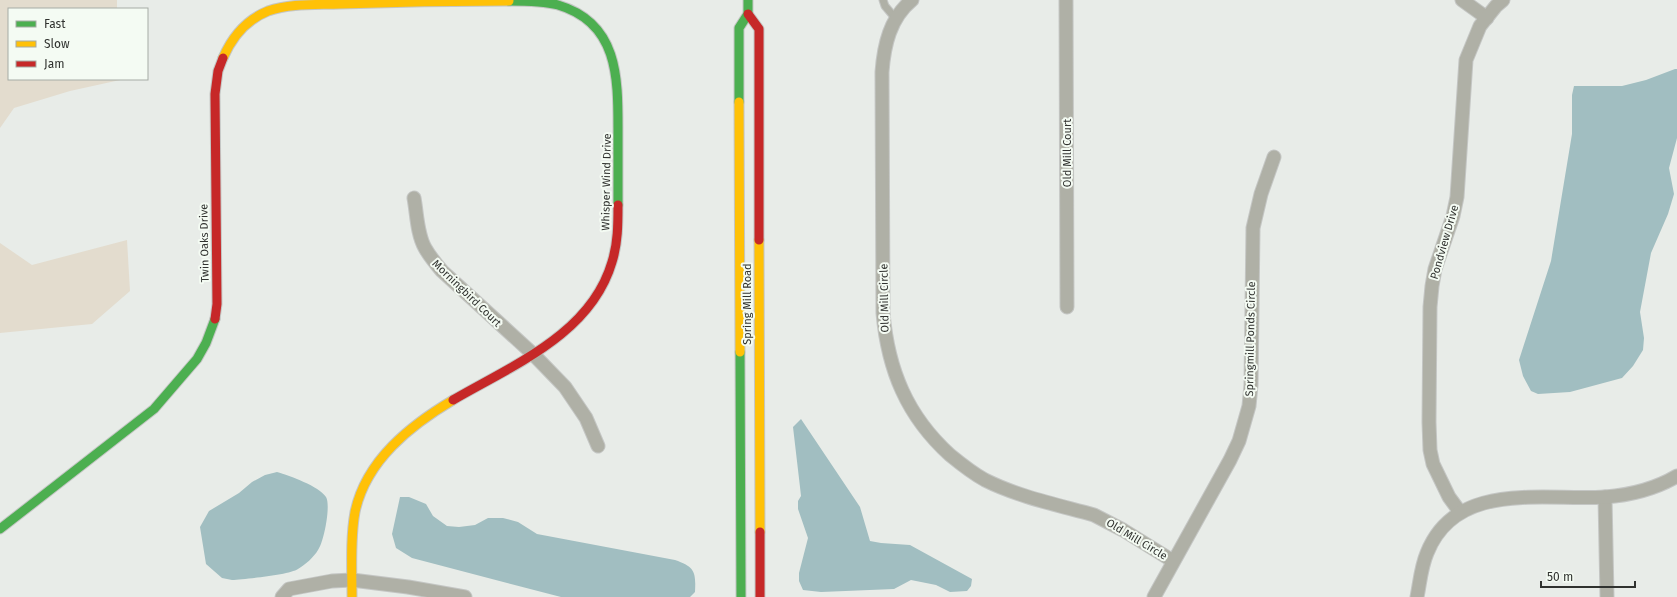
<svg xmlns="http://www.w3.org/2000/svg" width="1677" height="597" font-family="'Fira Sans',sans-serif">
  <rect width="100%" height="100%" fill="#e8ece8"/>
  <g fill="#e3dcce">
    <path d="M0,0H117V9H9V79H120V80L70,91L14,108L0,128Z"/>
    <path d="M127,240L130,291L92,324L0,333V243L32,265Z"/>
  </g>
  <g fill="#a1bec1">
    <path d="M1675,69H1677V138L1669,168L1674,194L1668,214L1651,253L1640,312L1644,338L1643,350L1633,366L1622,378L1570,392L1538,394L1531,391L1523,376L1519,360L1551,261L1572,134V95L1574,86H1622L1646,80Z"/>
    <path d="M801,419L860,507L870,541L881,543L910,545L972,579L971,586L967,591L950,592L936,585L911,580L894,589L821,592L803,590L799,581V573L808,538L798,509V501L801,496L800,487L793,427Z"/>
    <path d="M277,472C290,476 319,486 326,497C331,505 324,542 318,550C314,557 305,565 298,569C289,575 245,579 232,580L222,578L206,564L200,527L209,511L239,493L252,482L265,475Z"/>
    <path d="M400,497H409L426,504L433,516L447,526L459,527L475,525L488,518H503L518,522L537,534L675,560C695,567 696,572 695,592L690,597H561L412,558L396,548L392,534Z"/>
  </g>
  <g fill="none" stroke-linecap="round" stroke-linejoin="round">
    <g stroke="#c4c6c4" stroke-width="9">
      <path id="lane" d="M883,0L885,6L896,19"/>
    </g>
    <g stroke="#c4c6c4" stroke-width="15">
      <g id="street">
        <path d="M912,0C890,18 884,45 882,72L883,313C888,370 907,416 950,455C961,464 972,473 985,480C1019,497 1058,505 1094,515L1123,530L1173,561"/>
        <path d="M1066,0L1067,307"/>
        <path d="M1462,0L1487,18"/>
        <path d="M414,198C417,214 417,234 425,248C430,257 436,264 442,271L533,354L565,387L586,418L598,446"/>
        <path d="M1605,497L1607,597"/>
        <path d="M1460,512L1449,497L1433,464L1430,450L1429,422L1430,307L1432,286L1435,269L1453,216L1457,197L1466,60L1480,26L1496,6L1503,0"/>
        <path d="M282,597L289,589L332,581L352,580L408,587L465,597"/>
        <path d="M1154,597L1230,460L1239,441L1249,406L1251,385L1253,228L1261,194L1274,157"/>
        <path d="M1417,597C1420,582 1421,567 1427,553C1456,480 1543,501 1605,497C1631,495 1655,489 1677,476"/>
      </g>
    </g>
    <g stroke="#c4c6c4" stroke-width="11">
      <g id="fast">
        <path d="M509,1C525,1 543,1 558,5C619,23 618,79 618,131C618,156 618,180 618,205"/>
        <path d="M739,102V28L748,14V0"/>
        <path d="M740,352L741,597"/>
        <path d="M0,529L154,409L197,359L206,343L215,319"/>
      </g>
    </g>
    <g stroke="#c4c6c4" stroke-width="11">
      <g id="slow">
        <path d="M223,58C232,37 246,20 268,11C291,3 316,5 340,4C396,2 453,1 509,1"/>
        <path d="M739,102L740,352"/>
        <path d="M759,240L760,532"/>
        <path d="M352,597C352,569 350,540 355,512C366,460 411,425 453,400"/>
      </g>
    </g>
    <g stroke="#c4c6c4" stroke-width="11">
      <g id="jam">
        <path d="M748,14L759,29V240"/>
        <path d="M215,319L217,304L215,94L218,71L223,58"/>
        <path d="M453,400C513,365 591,334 612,262C618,243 618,224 618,205"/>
        <path d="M760,532V597"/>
      </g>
    </g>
    <use href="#lane" stroke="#afb0a6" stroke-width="7"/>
    <use href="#street" stroke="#afb0a6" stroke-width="13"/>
    <use href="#fast" stroke="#4caf50" stroke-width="9"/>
    <use href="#slow" stroke="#ffc107" stroke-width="9"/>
    <use href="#jam" stroke="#c62828" stroke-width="9"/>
  </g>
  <g text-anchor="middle" stroke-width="4" stroke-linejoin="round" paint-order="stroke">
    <g font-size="11" fill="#30322f" stroke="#f4fbf3">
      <text transform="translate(1067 153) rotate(-90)" y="4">Old Mill Court</text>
      <text transform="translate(606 182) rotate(-89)" y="4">Whisper Wind Drive</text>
      <text transform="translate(1444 242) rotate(-74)" y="4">Pondview Drive</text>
      <text transform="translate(204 243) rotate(-91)" y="4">Twin Oaks Drive</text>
      <text transform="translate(467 293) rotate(44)" y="4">Morningbird Court</text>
      <text transform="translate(884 298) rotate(-91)" y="4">Old Mill Circle</text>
      <text transform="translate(747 304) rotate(-90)" y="4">Spring Mill Road</text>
      <text transform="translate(1250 339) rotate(-89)" y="4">Springmill Ponds Circle</text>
      <text transform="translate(1137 539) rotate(31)" y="4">Old Mill Circle</text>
    </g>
  </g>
  <rect x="8" y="8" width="140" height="72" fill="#f4fbf3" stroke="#a6aba5"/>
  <rect x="16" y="21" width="20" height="6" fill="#4caf50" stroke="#a6aba5"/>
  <text x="44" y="28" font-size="12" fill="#30322f">Fast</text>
  <rect x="16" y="41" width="20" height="6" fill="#ffc107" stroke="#a6aba5"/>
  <text x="44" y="48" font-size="12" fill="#30322f">Slow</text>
  <rect x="16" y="61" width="20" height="6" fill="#c62828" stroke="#a6aba5"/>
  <text x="44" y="68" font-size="12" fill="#30322f">Jam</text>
  <path d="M1541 581v6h94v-6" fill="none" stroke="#30322f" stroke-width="2"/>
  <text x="1547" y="581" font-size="12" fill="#30322f" stroke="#f4fbf3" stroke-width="3" paint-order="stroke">50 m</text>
</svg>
